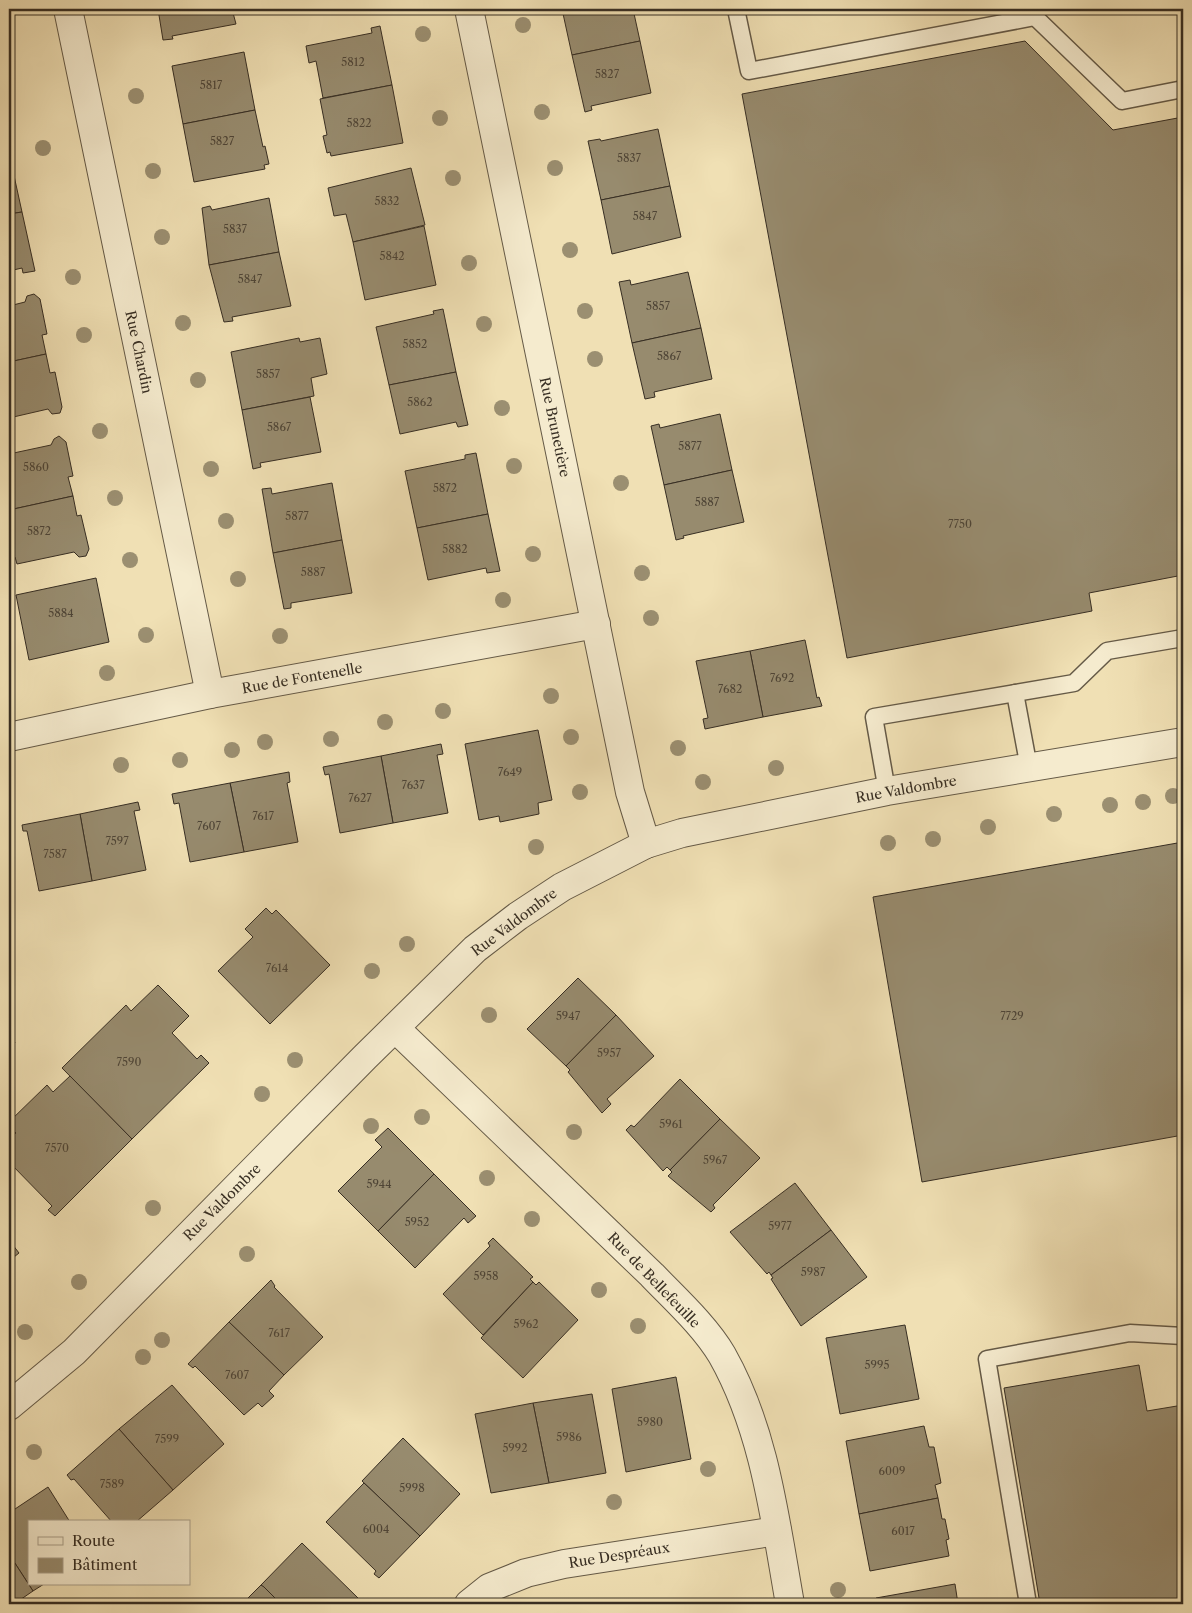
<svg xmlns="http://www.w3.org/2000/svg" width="1192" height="1613" font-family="'Libre Caslon Text',serif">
  <rect width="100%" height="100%" fill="#f0e0b4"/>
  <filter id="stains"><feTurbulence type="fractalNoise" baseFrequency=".004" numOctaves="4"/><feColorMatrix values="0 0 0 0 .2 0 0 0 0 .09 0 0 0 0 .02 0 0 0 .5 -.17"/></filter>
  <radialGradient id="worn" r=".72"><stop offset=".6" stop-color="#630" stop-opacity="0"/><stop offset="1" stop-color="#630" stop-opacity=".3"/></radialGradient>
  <g fill="#978b6e" stroke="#372e23">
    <path d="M158,9H232L236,24L172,36L173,39L163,40Z"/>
    <path d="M562,9H633L640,41L572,55Z"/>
    <path d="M380,26L392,85L323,98L316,61L309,63L306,46L372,33L371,28Z"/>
    <path d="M640,41L651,93L591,106L592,110L585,112L572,55Z"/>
    <path d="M1025,41L1113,130L1183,117V575L1089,593L1092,611L847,658L742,94Z"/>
    <path d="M244,52L255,110L183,124L172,66Z"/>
    <path d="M392,85L403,143L331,156L330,152L327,153L323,136L327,135L320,99Z"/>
    <path d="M255,110L263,147L265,146L269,164L264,165L265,169L194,182L183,124Z"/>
    <path d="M658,129L670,186L601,200L588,141L600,139L601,141Z"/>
    <path d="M9,153L22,212L9,214Z"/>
    <path d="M411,168L425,225L353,242L346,214L334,216L328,188Z"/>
    <path d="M670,186L681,237L612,254L601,200Z"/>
    <path d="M269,198L279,252L209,265L202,208L210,206L212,210Z"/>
    <path d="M22,212L35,271L23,273L22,268L9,271V214Z"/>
    <path d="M424,226L436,285L365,300L353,242Z"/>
    <path d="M279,252L291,306L232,317L233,321L224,322L209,265Z"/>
    <path d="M688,272L701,328L632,343L619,282L630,280L631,285Z"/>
    <path d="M34,294L40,299L47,334L42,335L46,354L9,362V306L25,302L27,296Z"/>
    <path d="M443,309L456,372L389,385L376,327L434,314L433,311Z"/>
    <path d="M701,328L712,379L654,392L655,397L645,399L632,343Z"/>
    <path d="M299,338L300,342L320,338L327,374L311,378L314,396L242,410L231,352Z"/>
    <path d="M46,354L50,373L55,372L62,407L60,413L52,414L48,409L9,418V362Z"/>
    <path d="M456,372L468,425L458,427L456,422L400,434L389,385Z"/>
    <path d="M310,397L321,452L260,463L261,467L253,469L242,410Z"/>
    <path d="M720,414L732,470L664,485L651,426L659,424L660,428Z"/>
    <path d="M59,436L66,442L73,476L68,477L73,496L9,510V454L51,445L54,439Z"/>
    <path d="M476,453L488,514L417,528L405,471L465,459V455Z"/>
    <path d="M732,470L744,522L683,536L684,538L676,540L664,485Z"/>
    <path d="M332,483L342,540L273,553L262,489L271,488L272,494Z"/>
    <path d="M73,496L77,516L81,515L89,549L86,556L79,557L74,552L17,564L15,557L9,558V510Z"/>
    <path d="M488,514L500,571L487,573L486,568L428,580L417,528Z"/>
    <path d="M342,540L352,593L291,603V608L284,609L273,553Z"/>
    <path d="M96,578L109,642L29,660L16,595Z"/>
    <path d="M805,640L817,698L819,697L822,706L763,717L750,651Z"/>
    <path d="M750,651L763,717L705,729L703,719L708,718L696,661Z"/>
    <path d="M538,730L552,800L538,803L539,814L500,822L499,816L479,820L465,744Z"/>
    <path d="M441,744L443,754L437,755L448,813L393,823L381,756Z"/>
    <path d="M381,756L393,823L340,833L329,774L325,775L323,767Z"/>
    <path d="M289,772L290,782L287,783L298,842L244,852L230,783Z"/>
    <path d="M230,783L244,852L190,862L179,803L174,804L172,794Z"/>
    <path d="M138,802L140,810L134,811L146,870L92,881L80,814Z"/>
    <path d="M80,814L92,881L39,891L27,831H23L22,825Z"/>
    <path d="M1183,842V1135L922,1182L873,897Z"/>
    <path d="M266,908L272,914L276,910L330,965L270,1024L218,971L253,937L245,929Z"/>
    <path d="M578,978L616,1015L566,1066L527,1029Z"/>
    <path d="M158,985L189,1016L172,1033L197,1059L201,1055L209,1063L132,1139L62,1068L126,1005L131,1011Z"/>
    <path d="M616,1015L654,1056L607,1099L611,1104L602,1113L568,1072L570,1070L566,1066Z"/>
    <path d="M9,1031L15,1043L9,1046Z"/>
    <path d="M70,1076L132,1139L55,1216L48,1210L52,1206L9,1162V1139L16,1133L9,1126V1122L47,1085L53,1092Z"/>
    <path d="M680,1079L720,1119L670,1170L667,1167L663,1171L626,1130L631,1125L634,1127Z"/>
    <path d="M720,1119L760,1158L713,1205L715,1208L711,1212L668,1176L672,1172L670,1170Z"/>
    <path d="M388,1128L434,1174L378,1231L338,1191L382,1147L375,1140Z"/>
    <path d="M434,1174L476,1216L468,1223L464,1218L415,1268L378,1231Z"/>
    <path d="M795,1183L831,1230L771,1275L769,1272L767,1274L730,1232Z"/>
    <path d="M831,1230L867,1277L801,1326L771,1279L773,1278L771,1275Z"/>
    <path d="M493,1238L533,1277L530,1279L533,1282L483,1335L443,1294L490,1246L488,1243Z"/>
    <path d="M9,1240L19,1253L9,1261Z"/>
    <path d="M271,1280L275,1286L274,1287L323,1337L284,1375L229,1322Z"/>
    <path d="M533,1282L536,1285L539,1282L578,1320L523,1378L481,1338Z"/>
    <path d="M229,1322L284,1375L269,1391L274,1396L262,1407L258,1403L244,1415L195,1366L193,1368L188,1364Z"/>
    <path d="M905,1325L919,1399L840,1414L826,1338Z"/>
    <path d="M1139,1365L1147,1411L1183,1405V1604H1040L1004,1388Z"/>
    <path d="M676,1377L691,1459L626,1472L612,1389Z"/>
    <path d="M172,1385L224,1444L173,1490L119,1429Z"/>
    <path d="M592,1394L606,1473L549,1483L533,1403Z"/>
    <path d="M533,1403L549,1483L491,1493L475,1414Z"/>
    <path d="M924,1426L929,1447H934L941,1483L935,1485L938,1498L859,1514L846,1441Z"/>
    <path d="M119,1429L173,1490L136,1522H112L74,1479L71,1480L67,1475Z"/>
    <path d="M403,1438L460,1494L420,1536L362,1481Z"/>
    <path d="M364,1483L420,1536L379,1578L374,1574L376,1571L326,1522Z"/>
    <path d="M48,1487L70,1522H29V1584H44L33,1591L9,1554V1513Z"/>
    <path d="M938,1498L942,1519H945L949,1539L946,1540L949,1556L870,1571L859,1514Z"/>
    <path d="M302,1543L359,1599L354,1604H281L261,1585Z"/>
    <path d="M9,1554L33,1591L14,1604H9Z"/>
    <path d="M955,1584L958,1604H877L876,1598Z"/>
    <path d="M261,1585L264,1587L281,1604H242Z"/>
  </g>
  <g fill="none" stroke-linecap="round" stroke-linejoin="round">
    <g stroke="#655a47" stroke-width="19">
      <g id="lane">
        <path d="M736,9L749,71L1035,17"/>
        <path d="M1033,9L1035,17L1122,101L1183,89"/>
        <path d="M1015,693L1029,768"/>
        <path d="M887,791L874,717L1074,683L1107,651L1183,638"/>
        <path d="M1028,1604L987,1359L1130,1333L1183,1336"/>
      </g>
    </g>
    <g stroke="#655a47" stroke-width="30">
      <g id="street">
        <path d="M68,9L210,694"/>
        <path d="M469,9L630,792L646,844"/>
        <path d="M9,737L210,694L596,624"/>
        <path d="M395,1028L652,1275C675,1299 705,1326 722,1355C765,1431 775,1520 790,1604"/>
        <path d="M9,1406L74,1352L365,1057L475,949L518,916L562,887L646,844L682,833L887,791L1183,742"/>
        <path d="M469,1604L489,1588L526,1573L564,1564L777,1531"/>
      </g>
    </g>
    <use href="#lane" stroke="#f5ebce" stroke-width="16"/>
    <use href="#street" stroke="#f5ebce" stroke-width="28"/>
  </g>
  <g fill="#9b8f71">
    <circle cx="523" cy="25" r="8"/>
    <circle cx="423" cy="34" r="8"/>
    <circle cx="136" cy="96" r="8"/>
    <circle cx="542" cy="112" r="8"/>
    <circle cx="440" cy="118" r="8"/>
    <circle cx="43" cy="148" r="8"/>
    <circle cx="555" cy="168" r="8"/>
    <circle cx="153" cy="171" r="8"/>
    <circle cx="453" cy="178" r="8"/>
    <circle cx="162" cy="237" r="8"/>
    <circle cx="570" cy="250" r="8"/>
    <circle cx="469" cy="263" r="8"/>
    <circle cx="73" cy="277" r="8"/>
    <circle cx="585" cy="311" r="8"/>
    <circle cx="183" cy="323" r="8"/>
    <circle cx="484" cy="324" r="8"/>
    <circle cx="84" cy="335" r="8"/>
    <circle cx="595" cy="359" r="8"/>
    <circle cx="198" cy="380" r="8"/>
    <circle cx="502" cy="408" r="8"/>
    <circle cx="100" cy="431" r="8"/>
    <circle cx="514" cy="466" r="8"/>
    <circle cx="211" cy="469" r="8"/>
    <circle cx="621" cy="483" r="8"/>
    <circle cx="115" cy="498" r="8"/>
    <circle cx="226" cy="521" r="8"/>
    <circle cx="533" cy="554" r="8"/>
    <circle cx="130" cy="560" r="8"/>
    <circle cx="642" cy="573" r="8"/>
    <circle cx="238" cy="579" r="8"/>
    <circle cx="503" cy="600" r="8"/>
    <circle cx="651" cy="618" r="8"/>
    <circle cx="146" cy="635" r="8"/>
    <circle cx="280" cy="636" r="8"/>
    <circle cx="107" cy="673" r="8"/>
    <circle cx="551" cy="696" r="8"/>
    <circle cx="443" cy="711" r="8"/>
    <circle cx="385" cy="722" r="8"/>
    <circle cx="571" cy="737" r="8"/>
    <circle cx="331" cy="739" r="8"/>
    <circle cx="265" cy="742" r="8"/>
    <circle cx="678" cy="748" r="8"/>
    <circle cx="232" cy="750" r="8"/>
    <circle cx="180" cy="760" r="8"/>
    <circle cx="121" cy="765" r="8"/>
    <circle cx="776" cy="768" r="8"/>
    <circle cx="703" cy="782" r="8"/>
    <circle cx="580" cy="792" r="8"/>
    <circle cx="1173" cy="796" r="8"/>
    <circle cx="1143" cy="802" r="8"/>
    <circle cx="1110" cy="805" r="8"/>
    <circle cx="1054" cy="814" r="8"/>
    <circle cx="988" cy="827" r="8"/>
    <circle cx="933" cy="839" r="8"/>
    <circle cx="888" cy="843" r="8"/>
    <circle cx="536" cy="847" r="8"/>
    <circle cx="407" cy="944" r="8"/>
    <circle cx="372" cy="971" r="8"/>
    <circle cx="489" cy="1015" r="8"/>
    <circle cx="295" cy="1060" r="8"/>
    <circle cx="262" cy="1094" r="8"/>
    <circle cx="422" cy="1117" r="8"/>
    <circle cx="371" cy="1126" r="8"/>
    <circle cx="574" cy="1132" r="8"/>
    <circle cx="487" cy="1178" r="8"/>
    <circle cx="153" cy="1208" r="8"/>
    <circle cx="532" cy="1219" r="8"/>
    <circle cx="247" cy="1254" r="8"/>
    <circle cx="79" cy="1282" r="8"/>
    <circle cx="599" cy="1290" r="8"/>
    <circle cx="638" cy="1326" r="8"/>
    <circle cx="25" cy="1332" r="8"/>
    <circle cx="162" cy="1340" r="8"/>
    <circle cx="143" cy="1357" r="8"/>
    <circle cx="34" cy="1452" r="8"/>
    <circle cx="708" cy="1469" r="8"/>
    <circle cx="614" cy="1502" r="8"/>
    <circle cx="838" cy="1590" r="8"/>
  </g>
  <g text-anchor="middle" stroke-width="4.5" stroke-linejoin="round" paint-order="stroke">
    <g font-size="11" fill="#4f4536">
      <text x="353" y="66">5812</text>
      <text x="607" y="78">5827</text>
      <text x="211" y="89">5817</text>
      <text x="359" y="127">5822</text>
      <text x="222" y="145">5827</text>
      <text x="629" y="162">5837</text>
      <text x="387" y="205">5832</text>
      <text x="645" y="220">5847</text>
      <text x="235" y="233">5837</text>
      <text x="392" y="260">5842</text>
      <text x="250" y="283">5847</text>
      <text x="658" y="310">5857</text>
      <text x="415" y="348">5852</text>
      <text x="669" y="360">5867</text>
      <text x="268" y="378">5857</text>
      <text x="420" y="406">5862</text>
      <text x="279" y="431">5867</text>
      <text x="690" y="450">5877</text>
      <text x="36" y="471">5860</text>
      <text x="445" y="492">5872</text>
      <text x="707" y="506">5887</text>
      <text x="297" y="520">5877</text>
      <text x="960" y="528">7750</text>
      <text x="39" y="535">5872</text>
      <text x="455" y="553">5882</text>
      <text x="313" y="576">5887</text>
      <text x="61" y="617">5884</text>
      <text x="782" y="682">7692</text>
      <text x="730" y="693">7682</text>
      <text x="510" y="776">7649</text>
      <text x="413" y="789">7637</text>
      <text x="360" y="802">7627</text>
      <text x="263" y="820">7617</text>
      <text x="209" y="830">7607</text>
      <text x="117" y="845">7597</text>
      <text x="55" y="858">7587</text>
      <text x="277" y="972">7614</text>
      <text x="568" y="1020">5947</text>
      <text x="1012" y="1020">7729</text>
      <text x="609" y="1057">5957</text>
      <text x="129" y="1066">7590</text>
      <text x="671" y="1128">5961</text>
      <text x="57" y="1152">7570</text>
      <text x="715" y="1164">5967</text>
      <text x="379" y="1188">5944</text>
      <text x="417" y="1226">5952</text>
      <text x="780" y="1230">5977</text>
      <text x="813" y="1276">5987</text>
      <text x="486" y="1280">5958</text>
      <text x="526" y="1328">5962</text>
      <text x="279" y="1337">7617</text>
      <text x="877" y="1369">5995</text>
      <text x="237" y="1379">7607</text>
      <text x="650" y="1426">5980</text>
      <text x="569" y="1441">5986</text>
      <text x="167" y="1443">7599</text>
      <text x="515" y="1452">5992</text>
      <text x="892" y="1475">6009</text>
      <text x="112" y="1488">7589</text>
      <text x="412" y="1492">5998</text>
      <text x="376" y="1533">6004</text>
      <text x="903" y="1535">6017</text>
    </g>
    <g font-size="14" fill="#372e23" stroke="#f5ebce">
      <text transform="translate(139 352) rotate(78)" y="5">Rue Chardin</text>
      <text transform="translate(555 427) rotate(78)" y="5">Rue Brunetière</text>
      <text transform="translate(302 678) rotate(-10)" y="5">Rue de Fontenelle</text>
      <text transform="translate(906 789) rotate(-10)" y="5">Rue Valdombre</text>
      <text transform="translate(514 922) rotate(-37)" y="5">Rue Valdombre</text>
      <text transform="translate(222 1202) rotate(-45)" y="5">Rue Valdombre</text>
      <text transform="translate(654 1280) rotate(46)" y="5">Rue de Bellefeuille</text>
      <text transform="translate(619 1555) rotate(-9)" y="5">Rue Despréaux</text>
    </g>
  </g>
  <rect width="1192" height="1613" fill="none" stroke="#f0e0b4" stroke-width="30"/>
  <rect x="10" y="10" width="1172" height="1593" fill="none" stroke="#372e23" stroke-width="2.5"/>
  <rect x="15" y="15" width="1162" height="1583" fill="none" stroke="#372e23"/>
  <rect x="28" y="1520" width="162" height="65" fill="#f5ebce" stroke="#a99f8a"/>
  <rect x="38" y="1537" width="25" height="8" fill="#f5ebce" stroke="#a99f8a"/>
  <text x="72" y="1546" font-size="15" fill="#372e23">Route</text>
  <rect x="38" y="1558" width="25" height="15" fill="#978b6e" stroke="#a99f8a"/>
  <text x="72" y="1570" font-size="15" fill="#372e23">Bâtiment</text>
  <rect width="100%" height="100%" filter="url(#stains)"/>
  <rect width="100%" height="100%" fill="url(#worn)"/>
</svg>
